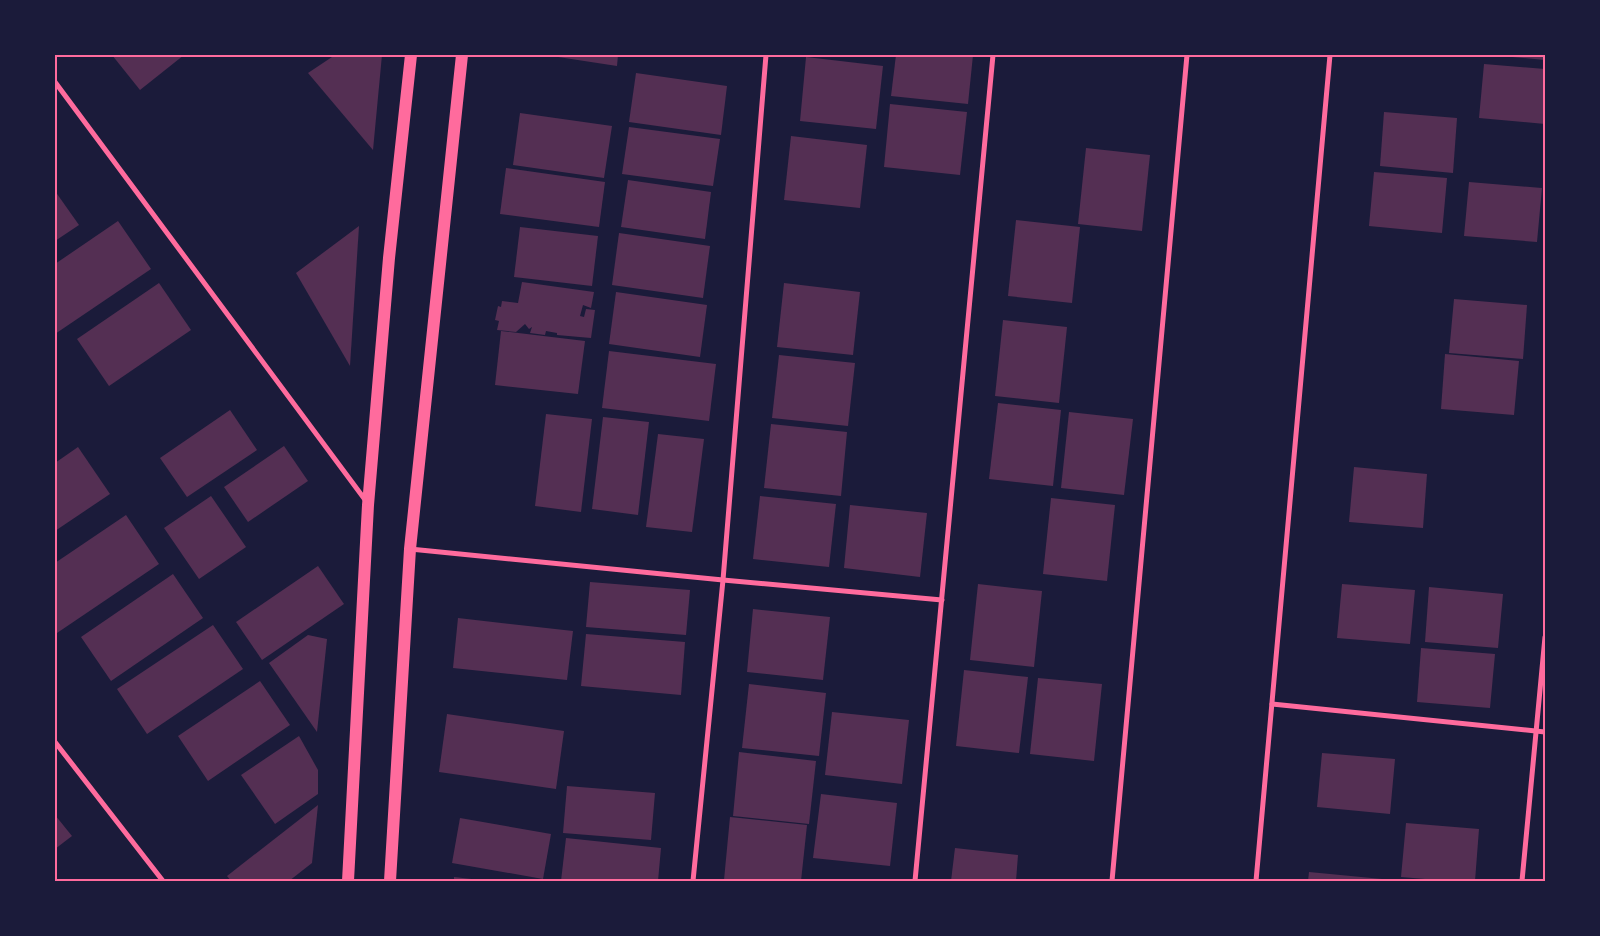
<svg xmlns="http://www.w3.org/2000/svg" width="1600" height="936" font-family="'Asap Condensed',sans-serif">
  <rect width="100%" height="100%" fill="#1b1b3a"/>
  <g fill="#542f53">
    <path d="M112,55H184L140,90Z"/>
    <path d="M335,55H382L373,150L308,73Z"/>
    <path d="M545,55H618L617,66Z"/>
    <path d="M896,55H973L968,104L891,96Z"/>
    <path d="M1501,55H1545V60L1501,56Z"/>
    <path d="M806,57L883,66L876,129L800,121Z"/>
    <path d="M1484,64L1545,69V124L1479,118Z"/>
    <path d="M636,73L727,86L721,135L629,122Z"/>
    <path d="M890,104L967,112L960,175L884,167Z"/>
    <path d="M1384,112L1457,118L1453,173L1380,166Z"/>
    <path d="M520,113L612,126L604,178L513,165Z"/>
    <path d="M629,127L720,139L713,186L622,174Z"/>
    <path d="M791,136L867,145L860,208L784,200Z"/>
    <path d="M1086,148L1150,155L1142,231L1078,224Z"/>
    <path d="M506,168L605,182L599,227L500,214Z"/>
    <path d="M1374,172L1447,178L1442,233L1369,226Z"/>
    <path d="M628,180L711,192L705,239L621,227Z"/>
    <path d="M1469,182L1542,188L1537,242L1464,236Z"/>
    <path d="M55,191L79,225L55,241Z"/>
    <path d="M1016,220L1080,227L1072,303L1008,296Z"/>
    <path d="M118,221L151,269L55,334V264Z"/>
    <path d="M359,226L350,366L296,273Z"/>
    <path d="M520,227L598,236L592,286L514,277Z"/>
    <path d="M619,233L710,246L703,298L612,285Z"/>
    <path d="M522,282L594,292L591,308L583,305L580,316L584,317L586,309L595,310L591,338L557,335V333L546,331L545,335L530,333L532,327L529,329L525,324L516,332L497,330L499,321L495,320L498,306L501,307L502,301L518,303Z"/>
    <path d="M159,283L191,330L109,386L77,339Z"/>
    <path d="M784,283L860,292L853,355L777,347Z"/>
    <path d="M616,292L707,305L700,357L609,344Z"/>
    <path d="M1454,299L1527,305L1523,359L1449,353Z"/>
    <path d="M1003,320L1067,327L1059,403L995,396Z"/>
    <path d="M501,331L585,341L578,394L495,385Z"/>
    <path d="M609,351L716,364L709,421L602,408Z"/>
    <path d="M1445,354L1519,361L1514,415L1441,409Z"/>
    <path d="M779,355L855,363L848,426L772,418Z"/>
    <path d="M998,403L1061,410L1053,486L989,479Z"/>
    <path d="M230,410L257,450L187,497L160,458Z"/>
    <path d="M1069,412L1133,419L1124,495L1061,488Z"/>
    <path d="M546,414L592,419L581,512L535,506Z"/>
    <path d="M603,417L649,422L638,515L592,509Z"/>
    <path d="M771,424L847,432L841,496L764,488Z"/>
    <path d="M658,434L704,439L692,532L646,527Z"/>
    <path d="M284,446L308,481L248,522L224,487Z"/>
    <path d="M78,447L110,494L55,531V463Z"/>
    <path d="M1354,467L1427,474L1423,528L1349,522Z"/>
    <path d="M211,496L246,547L199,579L164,528Z"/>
    <path d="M760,496L836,504L829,567L753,559Z"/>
    <path d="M1051,498L1115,505L1107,581L1043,574Z"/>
    <path d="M850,505L927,513L920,577L844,568Z"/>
    <path d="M126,515L159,564L57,633L55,631V563Z"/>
    <path d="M318,566L344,604L262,660L236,622Z"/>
    <path d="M173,574L203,618L111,681L81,637Z"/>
    <path d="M590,582L690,590L686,635L586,627Z"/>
    <path d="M978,584L1042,591L1034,667L970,660Z"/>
    <path d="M1342,584L1415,590L1410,644L1337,638Z"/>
    <path d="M1429,587L1503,594L1498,648L1425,642Z"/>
    <path d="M753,609L830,617L823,680L747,672Z"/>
    <path d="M458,618L573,631L567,680L453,668Z"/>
    <path d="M213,625L243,669L147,734L117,689Z"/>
    <path d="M586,634L685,642L681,695L581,686Z"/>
    <path d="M308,635L327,639L317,732L269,663Z"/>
    <path d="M1421,648L1495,654L1490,708L1417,702Z"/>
    <path d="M964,670L1028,677L1019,753L956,746Z"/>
    <path d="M1038,678L1102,684L1094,761L1030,754Z"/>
    <path d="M260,681L290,725L208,781L178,736Z"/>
    <path d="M749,684L826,693L819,756L742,748Z"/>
    <path d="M832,712L909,720L902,784L825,775Z"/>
    <path d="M447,714L564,731L556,789L439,772Z"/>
    <path d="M299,736L318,770V794L275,824L241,775Z"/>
    <path d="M739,752L816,761L809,824L733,816Z"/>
    <path d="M1322,753L1395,759L1390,814L1317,807Z"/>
    <path d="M567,786L655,793L651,840L563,833Z"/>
    <path d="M821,794L897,803L890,866L813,858Z"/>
    <path d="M318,805L312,863L289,881H231L227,876Z"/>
    <path d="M55,815L72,836L55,849Z"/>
    <path d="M730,817L807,825L801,881L724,880Z"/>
    <path d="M460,818L551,834L543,879L452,863Z"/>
    <path d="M1406,823L1479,829L1475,881H1449L1401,877Z"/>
    <path d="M566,838L661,848L658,881H561Z"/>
    <path d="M955,848L1018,855L1016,881H951Z"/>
    <path d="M1309,872L1382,879V881H1308Z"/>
    <path d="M454,877L480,880V881H454Z"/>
  </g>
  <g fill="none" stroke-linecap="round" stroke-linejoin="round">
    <g stroke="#ff6b9d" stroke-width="5">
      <path d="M55,82L366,501"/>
      <path d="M410,549L723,580L942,600"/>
      <path d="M1272,704L1545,732"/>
      <path d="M55,742L163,881"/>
      <path d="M693,881L723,580L766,55"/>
      <path d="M915,881L993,55"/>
      <path d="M1112,881L1187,55"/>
      <path d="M1256,881L1330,55"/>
      <path d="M1522,881L1545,637"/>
    </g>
    <g stroke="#ff6b9d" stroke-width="12">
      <path d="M348,881L368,505L389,258L411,55"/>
      <path d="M390,881L410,549L462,55"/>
    </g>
  </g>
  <rect width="1600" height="936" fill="none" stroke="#1b1b3a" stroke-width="112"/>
  <rect x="56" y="56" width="1488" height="824" fill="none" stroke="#ff6b9d" stroke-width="2"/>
</svg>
